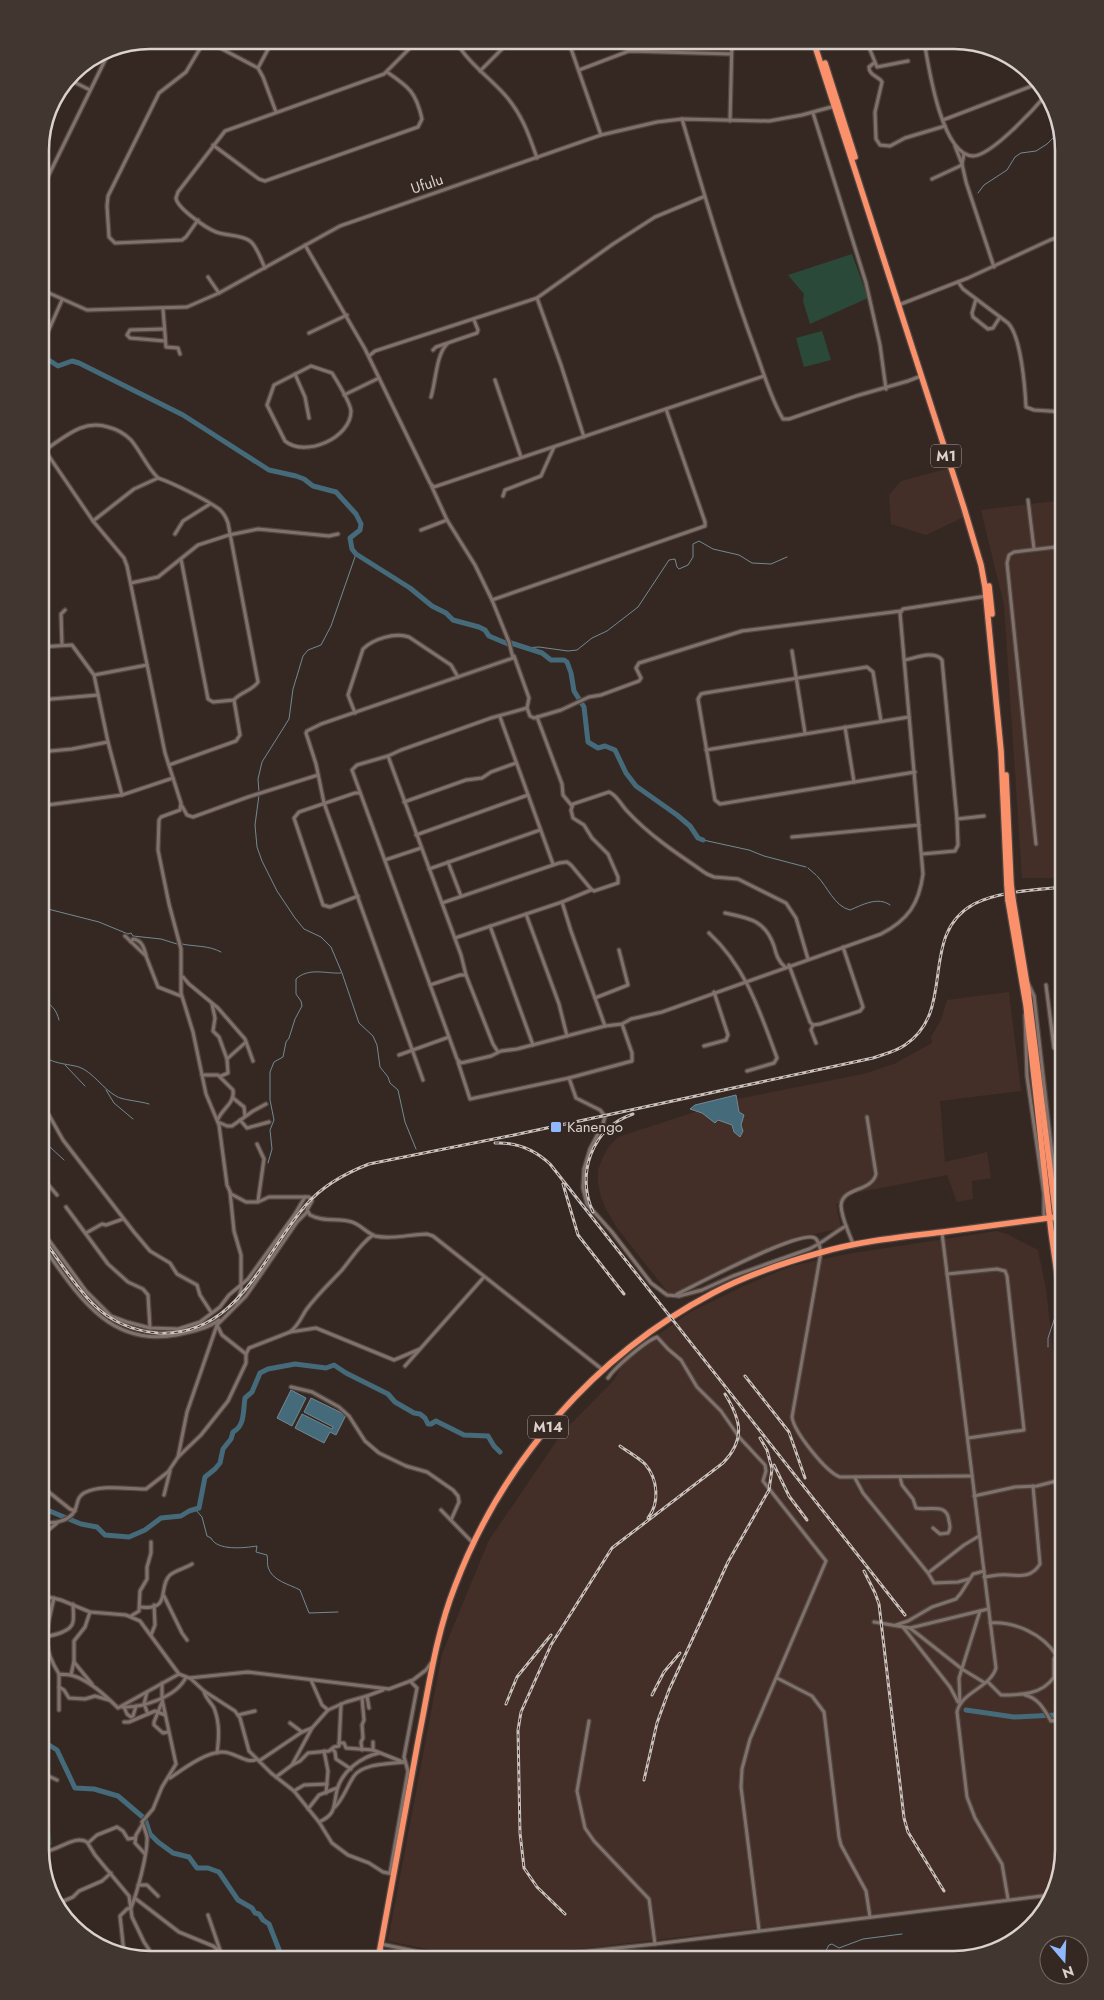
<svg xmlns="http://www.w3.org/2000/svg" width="1104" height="2000" font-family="Jost,sans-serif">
  <rect width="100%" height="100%" fill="#352822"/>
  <g fill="#432f27">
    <path d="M950,468L966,516L926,535L891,524L889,495L901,481Z"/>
    <path d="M1064,500V878H1022L1004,605L981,510Z"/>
    <path d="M1009,992L1021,1091L940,1101L945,1162L987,1152L991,1178L972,1181L973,1199L957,1202L947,1175L850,1194L845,1202L836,1204L841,1228L801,1237L737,1261L670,1295L617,1228L606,1209L601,1197L598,1183V1170L603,1157L609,1146L618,1137L732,1100L863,1074L894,1064L932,1043L931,1037L941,1020L947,1000Z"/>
    <path d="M997,1231L1007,1234L1038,1250L1046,1289L1064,1449V1851L1051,1894L525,1955L486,1956L443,1952L388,1941L442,1654L489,1540L562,1433L614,1380L626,1358L690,1312L746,1285L792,1266L847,1254Z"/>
  </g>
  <g fill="#2a4938">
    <path d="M852,254L868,298L810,324L803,301L804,294L788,275Z"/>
    <path d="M822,331L831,360L804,367L796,338Z"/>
    <path d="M40,1801L48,1811L52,1845L40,1844Z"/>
  </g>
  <g fill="#456a7a" stroke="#728993">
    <path d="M736,1095L739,1112L744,1115L741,1125L743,1131L740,1137L734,1132L732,1125L718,1120L715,1123L702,1113L690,1109L695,1105Z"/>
    <path d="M291,1390L306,1398L292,1426L277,1418Z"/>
    <path d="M311,1398L346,1415L336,1435L330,1432L324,1443L295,1428L302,1414L332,1429L333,1427L304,1412Z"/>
  </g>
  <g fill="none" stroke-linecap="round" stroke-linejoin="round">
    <g stroke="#728993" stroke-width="1">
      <path d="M978,193L984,185L1007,170L1015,157L1021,153L1036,151L1047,144L1060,131"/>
      <path d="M40,556L41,561"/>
      <path d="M40,572L42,569L40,561"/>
      <path d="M524,648L539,647L568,651L577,650L592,638L607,631L638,607L669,560L675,559L677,567L679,569L688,565L693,557V544L699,541L713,549L739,555L752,563L771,564L787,557"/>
      <path d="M259,792L258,779L262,762L289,719L293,689L303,656L308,650L321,645L331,626L356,554"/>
      <path d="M259,795L255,825L257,847L262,861L277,891L295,918L304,929L321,937L331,947L342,973L359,1023L373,1036L377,1045L380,1067L388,1077L390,1083L398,1090L405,1122L416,1149"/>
      <path d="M703,840L749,850L764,856L806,867"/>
      <path d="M808,868L816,875"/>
      <path d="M817,876C828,887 834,906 850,910C862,905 878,896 890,905"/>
      <path d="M40,907L99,922L128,934L131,933L133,936L161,939L177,944"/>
      <path d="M182,944C196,947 208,945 221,952"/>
      <path d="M40,1000C52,1004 56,1009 59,1020"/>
      <path d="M40,1046L43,1020L40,1010"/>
      <path d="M40,1048C43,1064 65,1063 79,1067C93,1072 103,1089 116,1096C121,1100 140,1101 149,1104"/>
      <path d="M65,1065L85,1086"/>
      <path d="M106,1090L114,1103L133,1119"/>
      <path d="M40,1140L45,1147H50L64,1160"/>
      <path d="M268,1163L272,1149L270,1130L274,1120L270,1100V1072L274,1062L283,1057L286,1042L289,1038L295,1019L302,1006L301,1001L296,994V979C309,967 326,974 341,973"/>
      <path d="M1048,1347V1338L1059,1305"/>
      <path d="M195,1509L202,1517L207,1536L211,1538C217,1551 244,1548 257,1546L256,1552L267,1555C268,1559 267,1564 268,1567C272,1581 289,1584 300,1590L309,1613L338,1612"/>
      <path d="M821,1960L829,1945L832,1944L839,1948L863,1939L902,1934"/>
    </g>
    <g stroke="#456a7a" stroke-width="5">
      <path d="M41,355L58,366L72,361L79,363L183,415L269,470L296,476L304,479L313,486L336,492L356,514L361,524L360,530L350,538L352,549L356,554L410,588L432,606L446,613L453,620L479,627L485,630L489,636L508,644"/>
      <path d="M511,643L542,653L551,660H564L567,662L571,673L574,691L584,707L588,742L598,748L605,746L615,750L626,773L636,786L677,815L690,826L698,838L703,840"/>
      <path d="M40,1507L81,1524L97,1527L105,1535L129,1537L145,1530L161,1518L181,1516L189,1511L199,1508L205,1477L215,1469L220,1463L223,1449L231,1439L233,1432C245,1426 243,1411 245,1398L252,1392L260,1373L268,1369L295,1364L326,1368L334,1365L346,1373L388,1394L395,1402L414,1413L420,1414L425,1418L428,1424H431L436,1421L464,1435L488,1436L494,1446L500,1452"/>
      <path d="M966,1710L1014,1717L1056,1715L1059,1714L1057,1691"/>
      <path d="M40,1747L49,1745L57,1750L75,1788L94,1789L118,1796L145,1819L150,1834L158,1842L173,1853L189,1857L197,1868H208L219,1872L238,1900L252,1908L255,1913L259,1914L263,1920L269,1924L283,1960"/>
    </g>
    <g stroke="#524642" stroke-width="5.5">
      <g id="minor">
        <path d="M205,40L258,68L263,77L276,112"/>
        <path d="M455,40C467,62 489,77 505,95C522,114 529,135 537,158"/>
        <path d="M568,40L601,135"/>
        <path d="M866,40L877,67L908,61"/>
        <path d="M924,40C928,64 941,155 973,156C991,156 1034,109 1046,95"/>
        <path d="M147,41L162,40"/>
        <path d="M874,63L869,67C869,76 879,76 882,82L875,112L876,139L880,145L890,146L905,138L945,126"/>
        <path d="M258,68L273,40"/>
        <path d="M579,70L629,51L731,54"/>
        <path d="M480,71L511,40"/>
        <path d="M68,79L90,90"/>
        <path d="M1041,88L1044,96"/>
        <path d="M813,113L866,283L880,345L886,389"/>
        <path d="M682,119C705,197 728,276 756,352C764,374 771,399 783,419H789L856,396L908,381L921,376"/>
        <path d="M943,120L1037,84"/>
        <path d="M730,121L732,40"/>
        <path d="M213,145L259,179L265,181L418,127L422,119C416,92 409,87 387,72"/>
        <path d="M955,146L962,164L966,182L994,267"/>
        <path d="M932,179L960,166L962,164L964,154"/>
        <path d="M40,193L111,48"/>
        <path d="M198,220L186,237L182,240L115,243L109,237L107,206L108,196L159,93L186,72L205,40"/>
        <path d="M305,245L365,349L430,483L434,487L764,376"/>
        <path d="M265,268C261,260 257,246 250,241C241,234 226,236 216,232C206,228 177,208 176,198L178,192L225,131L384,74L410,48L421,40"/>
        <path d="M208,277L219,293"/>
        <path d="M958,282L963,289L1008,323C1021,336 1025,387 1026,407L1034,410L1064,412"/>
        <path d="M40,289L87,310L187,307L219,293L340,226L601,135L657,122L682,119L769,121L802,115L835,106"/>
        <path d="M537,298L561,365L584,437"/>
        <path d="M976,299L972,313L973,317L988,329L993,328L1000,317"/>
        <path d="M901,304L968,278L1050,240L1064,235"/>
        <path d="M163,309L166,347L178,348L180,354"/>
        <path d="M164,329L130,330L127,335L130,338L165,341"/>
        <path d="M309,333L347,315"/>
        <path d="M40,350L62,300"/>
        <path d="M433,350L436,347L477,333L478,330L474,320"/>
        <path d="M369,356L375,351L537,298L613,244L655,217L703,197"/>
        <path d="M311,366L332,373C337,381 350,402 351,411C351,438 305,458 285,441L267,405L274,385Z"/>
        <path d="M295,374L305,397L309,418"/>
        <path d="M495,380L521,457"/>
        <path d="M344,395L379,378"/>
        <path d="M431,397C436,381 436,355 447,344"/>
        <path d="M40,443L93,521L124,558L127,566L165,753L181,803L180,810L161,817L159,820L158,850L169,904L181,949V993L193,1032L206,1094L219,1125L227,1185L231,1194L246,1202H258L269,1197H309L312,1201L307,1210L310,1215C325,1223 339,1217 352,1222C361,1225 367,1233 375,1236C391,1240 411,1234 427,1234L433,1236L603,1370"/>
        <path d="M45,450C65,437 83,419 108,427C116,429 124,433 131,440C141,452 147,467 158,478"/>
        <path d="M503,496L505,490L541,476L554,447"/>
        <path d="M1028,500L1034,549"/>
        <path d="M93,521L134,489L158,478C173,483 207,500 219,509C224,513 226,517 228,523L258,682C252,691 240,692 234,700L240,735L236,741L169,765"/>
        <path d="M421,530L447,520"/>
        <path d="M175,534L183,521L210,504"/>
        <path d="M181,559L208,699L213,702L234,700"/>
        <path d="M131,583L158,577L198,545L229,535L258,529L329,536L338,534"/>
        <path d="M492,600L705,526V522L666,409"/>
        <path d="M62,645L61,614L65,610"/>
        <path d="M40,647L72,645L94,675L108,742L122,795"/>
        <path d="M792,651L805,733"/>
        <path d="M514,656L529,698L527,708L530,716L534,718L561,710L589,697L601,695L639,681L641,678L636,668L639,663L742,631L901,611"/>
        <path d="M905,660C915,658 934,650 942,660L957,819L958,845L955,851L922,854"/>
        <path d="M94,675L147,665"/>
        <path d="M40,700L98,695"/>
        <path d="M527,708L491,718L401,750L388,756L357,765L352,770L457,1059L461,1063L491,1056L501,1051L517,1049L605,1026L622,1024L631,1019L662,1012L881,934C908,920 919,904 923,874L900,613L903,609L987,596"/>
        <path d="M355,713L348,695L363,649C373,639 395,632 409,637L451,665L458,677"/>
        <path d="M500,717L553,864"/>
        <path d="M537,717L562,784L563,795L572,806"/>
        <path d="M881,721L873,672L867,667L705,693L701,694L698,699L715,800L720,804L915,772"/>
        <path d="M845,727L854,782"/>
        <path d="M706,750L909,717"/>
        <path d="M40,752L72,749L108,742"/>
        <path d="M388,756L461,955L466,975"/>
        <path d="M404,802L466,780L482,778L491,772L516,763"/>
        <path d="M40,806L122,795L173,778"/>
        <path d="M182,806L187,815L193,817L248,797L318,775"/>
        <path d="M957,819L984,816"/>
        <path d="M416,835L528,795"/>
        <path d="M792,837L919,825"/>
        <path d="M1036,844L1007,563L1009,555L1014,552L1064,546"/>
        <path d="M385,860L421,848"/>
        <path d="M448,862L461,896"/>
        <path d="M429,869L540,830"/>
        <path d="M358,896L330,907L323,905L294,818L299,812L355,793H360"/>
        <path d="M562,902L571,931L605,1026"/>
        <path d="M442,903L559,863L567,862L571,865L591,889L594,891L618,883V877L608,854L592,838L584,825L573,818L571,810L573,804L609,792C617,795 621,805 627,811C650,836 679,855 707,874L714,877L738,879L786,903L796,918L808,959"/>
        <path d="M725,913C749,918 765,920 774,946C776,954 778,961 785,967"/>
        <path d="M526,914L559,1004L567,1036"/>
        <path d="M490,926L533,1045"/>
        <path d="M709,933C746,967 760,1012 777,1058L774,1063L747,1071"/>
        <path d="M125,936L146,956L158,987L181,996"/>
        <path d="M455,938L562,902L591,890"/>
        <path d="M131,942L133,939C142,940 144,948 146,955"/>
        <path d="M789,965L810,1022L813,1025L820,1024L860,1011L863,1007L843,947"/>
        <path d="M183,977L189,984L218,1008L245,1039L253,1061"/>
        <path d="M1028,983L1034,996L1059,1216"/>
        <path d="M430,985L460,975H466L493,1044L498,1052"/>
        <path d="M1046,985L1054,1048"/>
        <path d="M595,998L628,985L619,950"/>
        <path d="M212,1004L215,1018L213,1031L219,1037L227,1059"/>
        <path d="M1025,1015L1027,1076L1044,1194V1218"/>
        <path d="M622,1024L632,1053V1061L569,1078L576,1098L600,1110L605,1116L603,1124L590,1149L584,1169L583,1188L587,1204L612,1232L651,1283L667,1295L679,1296"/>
        <path d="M813,1025L811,1030L816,1043"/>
        <path d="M704,1046L726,1040L728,1035L714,992"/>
        <path d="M399,1055L449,1037"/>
        <path d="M458,1062L470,1099L569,1078"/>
        <path d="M202,1075H218L233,1090C235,1103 223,1108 218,1119"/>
        <path d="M221,1076L228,1073L227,1059L246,1042"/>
        <path d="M423,1080L324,803L316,764L306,733L307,731L321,724L513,658L509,642L492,600L475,565L447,520L431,485"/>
        <path d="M233,1098L244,1107L245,1116"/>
        <path d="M40,1120L49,1115L63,1140L134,1232L150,1251L170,1263L177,1274L197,1285L200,1295L211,1312"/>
        <path d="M240,1120L247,1128L269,1122"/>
        <path d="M218,1122L227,1126H232L253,1111L266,1104"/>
        <path d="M257,1144L264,1159L258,1201"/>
        <path d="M40,1175L57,1195"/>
        <path d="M230,1192L234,1231L241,1255V1290L237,1304"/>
        <path d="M66,1207L108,1264L128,1282L143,1289L148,1295L150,1328"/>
        <path d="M40,1228L86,1291L111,1316L127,1322L150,1328L178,1329L200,1322L220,1307L229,1295L248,1279L295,1214L305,1197"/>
        <path d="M86,1233L102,1224L106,1225L123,1219"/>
        <path d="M942,1233L996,1668C990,1688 961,1692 957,1712L967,1797L975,1818L1002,1864L1008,1899"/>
        <path d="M40,1242C74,1289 106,1348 176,1335C190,1332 207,1329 219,1320"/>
        <path d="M853,1244C849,1232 842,1220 841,1206C841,1187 872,1192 876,1174L867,1117"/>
        <path d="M947,1274L997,1269L1005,1271L1007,1276L1024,1430L968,1438"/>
        <path d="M677,1294C696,1285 800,1229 815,1238C819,1241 820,1248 821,1252L792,1417C794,1432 826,1472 840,1477L972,1476"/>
        <path d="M679,1296L702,1290L733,1276L809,1249C823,1243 833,1233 846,1226"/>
        <path d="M290,1332C298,1326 301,1318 306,1310C317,1295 330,1283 342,1270C352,1258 360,1244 373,1235"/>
        <path d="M246,1354L249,1348L290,1332L316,1328L394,1360L420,1349"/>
        <path d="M405,1366L484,1277"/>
        <path d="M608,1378C615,1367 646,1341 657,1337L668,1349L681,1360L697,1387L721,1411L739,1437L765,1465L766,1471L763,1481L826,1561L750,1739L742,1769L741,1787L759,1930"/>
        <path d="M291,1387L312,1392L339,1407L349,1416L365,1441L379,1453L406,1466L427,1472L453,1490L458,1496L459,1502L451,1520"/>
        <path d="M178,1457L201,1435L228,1401L246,1363V1354L222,1335L217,1325"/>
        <path d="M900,1477L902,1485L913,1499L916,1508C930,1511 947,1502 949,1521C950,1526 951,1528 948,1533L940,1534L933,1528"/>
        <path d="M855,1478L863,1493L928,1573L934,1583L958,1582L969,1579"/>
        <path d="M40,1485L70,1509L75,1511"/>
        <path d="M164,1495L170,1471"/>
        <path d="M974,1496L1015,1487L1037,1486L1064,1479"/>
        <path d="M441,1510L473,1543"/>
        <path d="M40,1523C52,1523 69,1523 75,1510C78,1503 77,1497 84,1493C101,1484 129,1489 146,1489L168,1472L178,1457L187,1412L217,1325L246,1296L297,1222L307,1212"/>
        <path d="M40,1537L57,1523"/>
        <path d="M928,1573L964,1545L979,1536"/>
        <path d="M984,1577C992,1576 1001,1574 1009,1575C1022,1576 1032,1577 1040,1564L1033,1486"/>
        <path d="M40,1595L61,1600L90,1612L126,1615L140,1621L179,1674L189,1678L248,1672L389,1689L413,1680L426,1670L431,1663"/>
        <path d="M164,1596L182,1633L187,1640"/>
        <path d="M54,1598C47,1629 40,1644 59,1674C63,1675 67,1674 71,1675C89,1680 105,1695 118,1708L179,1674"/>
        <path d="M140,1607C173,1611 157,1587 170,1575C176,1570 186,1568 192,1564"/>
        <path d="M131,1616L139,1611L140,1591L147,1579V1567L151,1553V1542"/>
        <path d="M874,1622L910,1628L988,1609"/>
        <path d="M896,1625L908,1621L932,1607L956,1599L961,1593L973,1574L984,1571"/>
        <path d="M903,1627L950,1687L958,1702"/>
        <path d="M910,1628L962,1669L985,1683"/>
        <path d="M151,1635L155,1625L154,1605"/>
        <path d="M40,1638C49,1636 71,1633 73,1622C74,1616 73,1610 73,1604"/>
        <path d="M40,1655L48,1648"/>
        <path d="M74,1662L92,1684"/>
        <path d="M59,1674V1710"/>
        <path d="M71,1675L74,1661V1641L85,1627L90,1612"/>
        <path d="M190,1678L204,1691L235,1711L240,1718L249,1751L271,1773L294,1791L319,1822L332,1843L348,1855L369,1863L383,1872L393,1874"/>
        <path d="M777,1678L812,1696L824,1712L839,1837L841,1845L866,1891L870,1917"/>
        <path d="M311,1680L322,1705L328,1710"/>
        <path d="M988,1682L1001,1695C1020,1695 1042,1695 1054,1677V1659L1056,1655C1043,1634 1014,1621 990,1623"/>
        <path d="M59,1687L64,1690L69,1698L85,1699L95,1696L109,1700"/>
        <path d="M204,1691C205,1698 211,1702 214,1708C220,1723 219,1738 217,1753"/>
        <path d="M147,1692L144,1704L148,1714"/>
        <path d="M1025,1695C1039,1698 1045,1711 1051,1721L1064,1719"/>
        <path d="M367,1696L369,1708"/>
        <path d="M362,1698L364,1720L362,1725L363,1738L361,1742L362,1750"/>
        <path d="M162,1702L154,1722V1725L163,1733L168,1732"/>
        <path d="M960,1704L959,1678L980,1611"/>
        <path d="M122,1707C142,1708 177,1697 186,1677"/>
        <path d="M124,1707L127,1714L131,1717L133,1716L136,1706"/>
        <path d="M238,1715L255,1711"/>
        <path d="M589,1721L577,1791L585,1828L594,1841L649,1899L655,1944"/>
        <path d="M124,1722H129L155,1711L165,1715"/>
        <path d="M290,1723L302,1732"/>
        <path d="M339,1743H344L346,1748L373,1750L403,1762"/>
        <path d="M332,1749L335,1752L336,1759L351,1769"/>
        <path d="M373,1750V1742"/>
        <path d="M324,1751L328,1771L326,1793"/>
        <path d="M259,1761L302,1732L312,1728L328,1710L346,1702L367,1696L383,1690"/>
        <path d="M292,1765L300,1761L308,1753L329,1751L334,1747L339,1746L341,1704"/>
        <path d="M40,1772L57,1780"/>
        <path d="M276,1777L292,1765L312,1728"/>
        <path d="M170,1778C183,1769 207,1751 223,1752C235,1752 247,1765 257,1759"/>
        <path d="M294,1791L304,1785L327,1784"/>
        <path d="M335,1807C344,1798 347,1786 354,1776C363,1763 390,1764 404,1762"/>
        <path d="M308,1809L319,1795L337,1788"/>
        <path d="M319,1822C337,1814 333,1806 337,1790C342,1771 361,1757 379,1753"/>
        <path d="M142,1825L136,1835L135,1843L145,1854"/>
        <path d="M88,1843L97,1835L117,1827L123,1831L128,1839L135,1838"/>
        <path d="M40,1852C57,1853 73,1834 87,1842L95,1855L129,1896L132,1917L144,1942L156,1960"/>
        <path d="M390,1873L408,1771L404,1757L417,1688L410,1681"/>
        <path d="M138,1885H147L158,1896"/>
        <path d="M136,1899L179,1932L213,1946L231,1960"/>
        <path d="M59,1903L73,1897L79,1891L102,1881L111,1873"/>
        <path d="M208,1915L220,1950"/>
        <path d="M381,1944L429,1954L466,1958H524L655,1944L1050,1895"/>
        <path d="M124,1953L120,1916L127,1909L131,1908C137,1893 148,1853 147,1837C146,1832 144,1827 142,1822L153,1809L162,1787L176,1764L162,1699V1683"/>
      </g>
    </g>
    <g stroke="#524642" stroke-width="8">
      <g id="highway">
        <path d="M813,40L964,508L981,565L985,587L1001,751L1007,885"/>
        <path d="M825,63L855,157"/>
        <path d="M989,586L992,614"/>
        <path d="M1006,775L1011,884"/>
        <path d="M1008,900L1026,1005L1051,1231L1064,1322"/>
        <path d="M1013,900L1028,991L1064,1282"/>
        <path d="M378,1960C392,1885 405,1810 419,1736C429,1686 436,1634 455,1586C502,1462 595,1355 713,1293C747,1275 783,1263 819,1253C860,1241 901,1237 943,1232C980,1227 1018,1222 1056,1217"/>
      </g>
    </g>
    <use href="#minor" stroke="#81716b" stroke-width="3"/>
    <use href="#highway" stroke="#fb916b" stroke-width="5.5"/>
    <g stroke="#cac1bd" stroke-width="3">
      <g id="rail">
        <path d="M495,1143C516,1142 535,1150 550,1164L905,1615"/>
        <path d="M563,1184L578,1235L624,1294"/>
        <path d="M593,1212C576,1175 591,1128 633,1114"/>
        <path d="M40,1235C58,1258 73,1284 93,1304C111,1322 134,1331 158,1333C238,1337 263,1254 306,1205C323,1185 346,1173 369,1164L514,1135L873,1058C884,1054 895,1052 905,1045C958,1010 917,935 974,904C998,891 1037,890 1064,887"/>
        <path d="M745,1376L789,1432L805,1478"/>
        <path d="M620,1446C628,1452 638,1457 645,1464C658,1479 660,1503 648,1518"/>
        <path d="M774,1465L789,1496L807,1520"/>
        <path d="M864,1571L875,1593L879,1604L904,1818L908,1832L944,1891"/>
        <path d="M652,1695L664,1672L680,1653"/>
        <path d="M506,1704L517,1677L551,1635"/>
        <path d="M644,1780L657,1723L669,1690L728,1562L769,1490L772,1469L767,1450L760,1438"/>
        <path d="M565,1914L537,1887L524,1868L520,1833L518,1730L521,1712L551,1645L612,1548L723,1463C746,1439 741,1420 725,1394"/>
      </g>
    </g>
    <use href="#rail" stroke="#352822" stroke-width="1" stroke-dasharray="4" stroke-linecap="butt"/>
    <g stroke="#524642" stroke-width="8" stroke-linecap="butt">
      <g id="highway-bridge">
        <path d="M1011,884L1013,900"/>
        <path d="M1007,885L1008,900"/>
      </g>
    </g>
    <use href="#highway-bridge" stroke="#fb916b" stroke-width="5.5"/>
  </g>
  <rect fill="#90b8fd" stroke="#352822" stroke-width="2" x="550" y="1121" width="12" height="12" rx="2.5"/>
  <g text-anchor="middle" stroke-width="4" stroke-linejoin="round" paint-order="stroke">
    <g fill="#352822" stroke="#a99f9a" stroke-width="1">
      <rect x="931" y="444.5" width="30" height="23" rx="4"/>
      <rect x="528" y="1415.5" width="40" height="23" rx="4"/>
    </g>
    <g font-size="14" font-weight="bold" fill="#dbd2ce">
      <text x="946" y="461">M1</text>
      <text x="548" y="1432">M14</text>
    </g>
    <g font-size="15" fill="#dbd2ce" stroke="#352822">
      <text transform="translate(427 184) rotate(-19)" y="5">Ufulu</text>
    </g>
    <g font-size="15" fill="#dbd2ce" stroke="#352822" text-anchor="start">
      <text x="567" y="1132">Kanengo</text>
    </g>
  </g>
  <path d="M0 0H1104V2000H0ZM150 49H954A101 101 0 0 1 1055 150V1850A101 101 0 0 1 954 1951H150A101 101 0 0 1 49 1850V150A101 101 0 0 1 150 49Z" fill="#423630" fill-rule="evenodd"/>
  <path fill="none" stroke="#dbd2ce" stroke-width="2.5" d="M150 49H954A101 101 0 0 1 1055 150V1850A101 101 0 0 1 954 1951H150A101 101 0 0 1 49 1850V150A101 101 0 0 1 150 49Z"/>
  <g transform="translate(1064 1960) rotate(161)"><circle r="24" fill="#352822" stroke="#776c67"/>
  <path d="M0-4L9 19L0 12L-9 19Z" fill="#90b8fd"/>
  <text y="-8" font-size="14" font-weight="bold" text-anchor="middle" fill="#dbd2ce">N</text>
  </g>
</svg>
